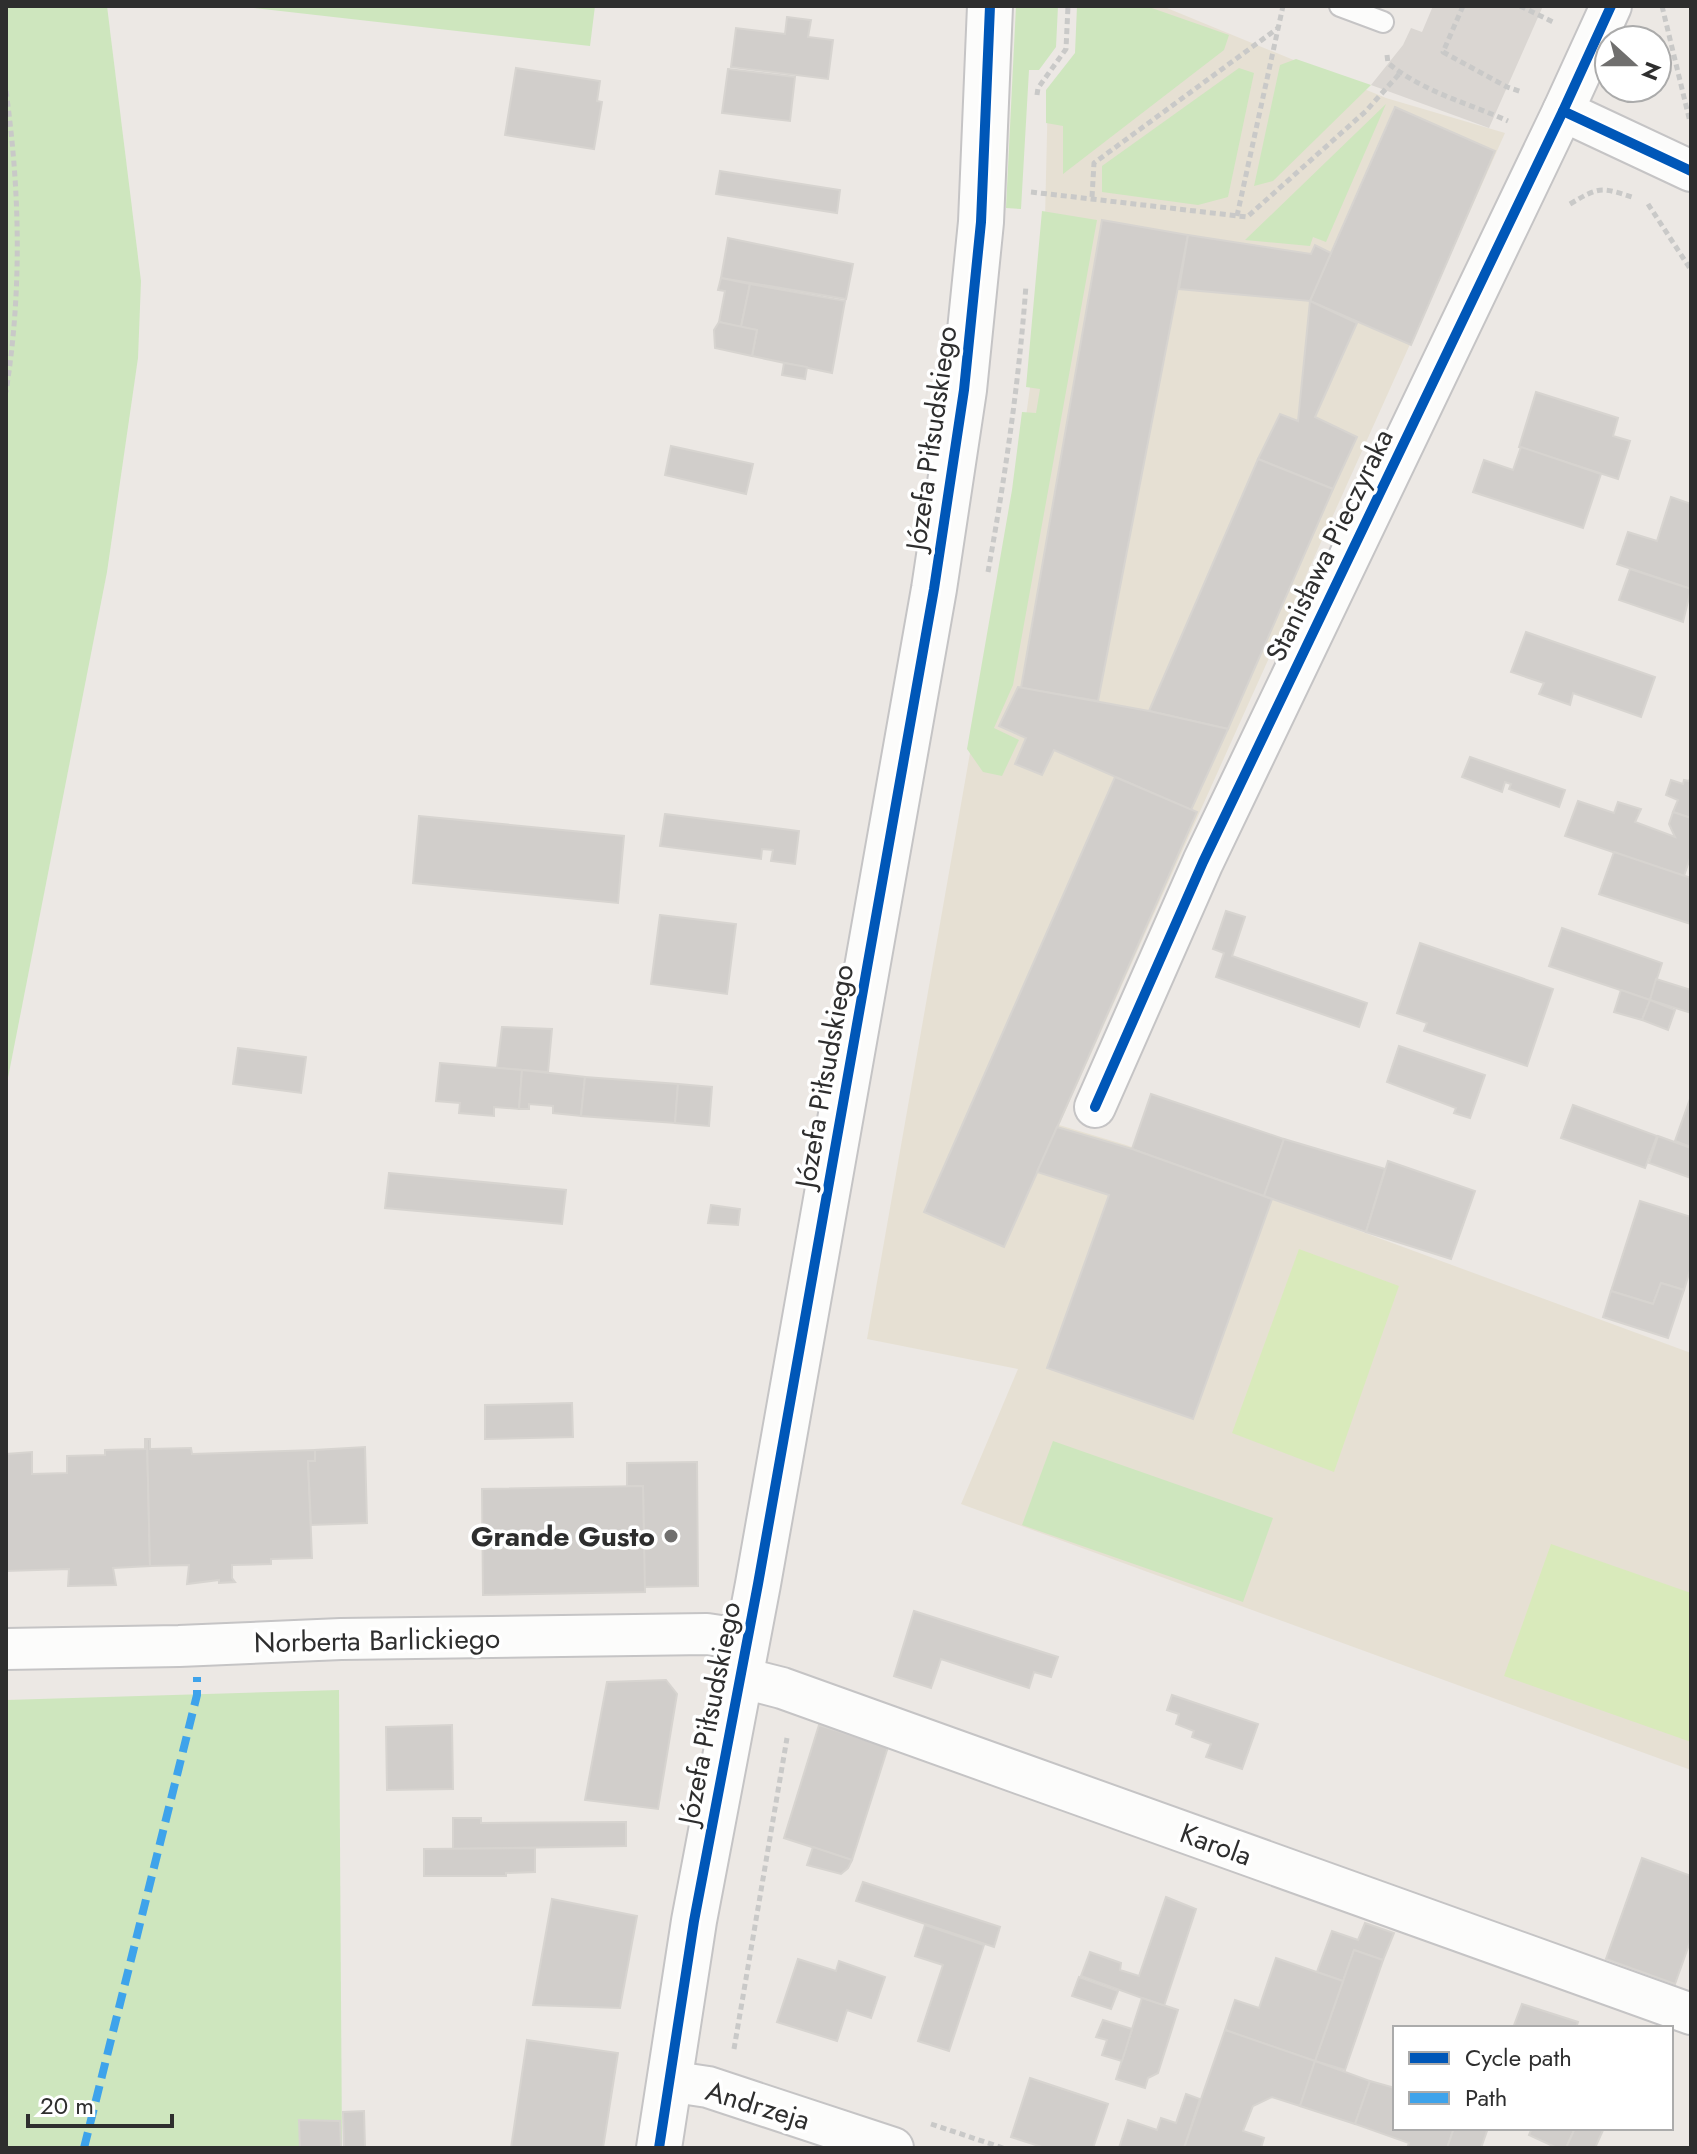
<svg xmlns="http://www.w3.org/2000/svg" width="1697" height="2154" font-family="Jost,sans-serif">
  <rect width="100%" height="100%" fill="#ece8e4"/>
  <path fill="#e6e0d3" d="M1080,6H1162L1386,98L1505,133L1059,1125L1126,1145L1691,1353V1770L961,1504L1018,1369L867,1339L1015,497L1031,380L1045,219L1048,91L1078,53Z"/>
  <g fill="#cee6be">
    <path d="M6,6H107L141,281L138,358L107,572L6,1088Z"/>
    <path d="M237,6H595L590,46Z"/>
    <path d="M1016,6H1058L1056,47L1039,70H1029L1021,209L1006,208Z"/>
    <path d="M1077,6H1146L1229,35L1224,50L1063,174V126L1046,123V90L1075,53Z"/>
    <path d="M1296,59L1371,85L1273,181L1254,186L1280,65Z"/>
    <path d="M1239,68L1254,73L1228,197L1198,205L1102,192V166Z"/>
    <path d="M1386,104L1326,242L1313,237L1310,246L1245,240Z"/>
    <path d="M1042,211L1097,220L1013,685L994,728L1019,740L1002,776L983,772L967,749L1012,490L1022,412L1036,413L1040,389L1026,387Z"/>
    <path d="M1053,1441L1273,1518L1243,1602L1022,1525Z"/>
    <path d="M339,1690L342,2148H6V1700Z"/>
  </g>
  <g fill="#d9eabb">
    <path d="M1299,1249L1399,1286L1334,1472L1232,1433Z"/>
    <path d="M1551,1544L1691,1593V1742L1504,1676Z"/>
  </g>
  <path fill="#dad6d2" d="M1433,6H1543L1489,128L1371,85L1403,45L1411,28L1422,32Z"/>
  <g fill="#d1cecb" stroke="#d7d4d0" stroke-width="2">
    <path d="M787,17L811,20L808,37L833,40L828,79L731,67L736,28L785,34Z"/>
    <path d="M516,68L600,81L597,101L602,102L594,149L505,135Z"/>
    <path d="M728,69L795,77L790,121L722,113Z"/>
    <path d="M1395,107L1495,151L1411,345L1310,301Z"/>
    <path d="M720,171L840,190L837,213L716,194Z"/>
    <path d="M1102,220L1188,235L1098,701L1021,688Z"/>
    <path d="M1188,235L1311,254L1315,245L1331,253L1310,301L1179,289Z"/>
    <path d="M728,238L853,264L846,299L721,278Z"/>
    <path d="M721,278L750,284L741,327L719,322L725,291L718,290Z"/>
    <path d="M750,284L845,301L832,373L752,356L757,330L741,327Z"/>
    <path d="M1310,301L1357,323L1315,417L1357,437L1333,489L1258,459L1280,414L1298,421Z"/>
    <path d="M719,322L757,330L752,356L715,348L714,330Z"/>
    <path d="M784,363L807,367L805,379L782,375Z"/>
    <path d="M1536,392L1618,418L1613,436L1630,441L1618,479L1519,447Z"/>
    <path d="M671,446L753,464L746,494L665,475Z"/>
    <path d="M1521,447L1601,474L1583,528L1473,492L1484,460L1513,470Z"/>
    <path d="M1258,459L1333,489L1228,729L1149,711Z"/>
    <path d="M1671,497L1691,504V589L1617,564L1628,532L1657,541Z"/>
    <path d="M1630,569L1691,589L1683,622L1619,600Z"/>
    <path d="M1526,632L1655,677L1641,717L1573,693L1570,705L1539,694L1544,683L1511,672Z"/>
    <path d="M1018,687L1149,711L1228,729L1191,810L1054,750L1042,775L1015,764L1026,738L999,726Z"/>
    <path d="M1470,757L1565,790L1559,807L1509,789L1511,784L1505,782L1502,792L1462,777Z"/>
    <path d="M1691,776V818L1673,812L1678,800L1666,795L1671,780L1683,784L1684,780L1689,781Z"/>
    <path d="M1115,777L1197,812L1004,1247L924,1212Z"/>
    <path d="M1578,801L1614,813L1618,802L1641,809L1635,822L1675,837L1669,824L1673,812L1691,818V855L1684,876L1565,836Z"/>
    <path d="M665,814L799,831L795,864L771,861L773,850L762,849L761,859L660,846Z"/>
    <path d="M419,816L624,836L618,903L413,883Z"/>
    <path d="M1614,852L1691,878V924L1599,894Z"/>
    <path d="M1226,911L1245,917L1232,956L1367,1003L1359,1027L1216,977L1224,953L1213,949Z"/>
    <path d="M660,915L736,924L727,994L651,984Z"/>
    <path d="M1562,928L1662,963L1650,1000L1549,966Z"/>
    <path d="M1420,943L1553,989L1527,1066L1424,1031L1427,1023L1397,1013Z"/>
    <path d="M1656,979L1691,990V1013L1650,1000Z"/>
    <path d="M1621,990L1650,1000L1642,1020L1614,1012Z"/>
    <path d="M1650,1000L1675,1010L1668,1030L1642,1020Z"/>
    <path d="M502,1027L552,1029L548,1072L497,1068Z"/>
    <path d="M1399,1046L1485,1075L1470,1118L1454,1113L1456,1108L1387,1082Z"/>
    <path d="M238,1048L306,1057L301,1093L233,1084Z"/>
    <path d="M440,1063L522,1070L519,1109L494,1107V1116L459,1113L460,1103L436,1101Z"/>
    <path d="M522,1070L585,1077L581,1116L553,1113V1106L529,1104V1109H519Z"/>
    <path d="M585,1077L678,1084L675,1123L581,1116Z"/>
    <path d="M678,1084L712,1087L709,1126L675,1123Z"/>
    <path d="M1151,1094L1284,1139L1264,1196L1132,1149Z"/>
    <path d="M1691,1096V1147L1675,1141Z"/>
    <path d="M1573,1105L1657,1136L1645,1168L1561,1138Z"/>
    <path d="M1057,1127L1132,1149L1272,1199L1193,1419L1047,1368L1109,1195L1037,1172Z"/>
    <path d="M1658,1136L1691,1148V1178L1649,1163Z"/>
    <path d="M1284,1139L1385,1169L1366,1232L1264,1196Z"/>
    <path d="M1388,1161L1475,1191L1451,1259L1366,1232Z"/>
    <path d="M389,1173L566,1190L562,1224L385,1208Z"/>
    <path d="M1640,1201L1691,1217V1267L1684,1290L1661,1283L1653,1304L1611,1291Z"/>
    <path d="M711,1205L740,1209L738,1225L708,1223Z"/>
    <path d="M1661,1283L1684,1290L1668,1338L1603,1317L1611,1291L1653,1304Z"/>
    <path d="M572,1403L573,1437L485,1439V1405Z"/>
    <path d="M145,1439H147L150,1566L113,1568L116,1585L68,1586L69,1569L6,1571V1454L32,1452V1474L67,1473V1456L105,1455V1450L145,1449Z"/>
    <path d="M147,1439H150V1449L191,1448L192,1454L315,1450V1461H308L312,1558L271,1559V1564L232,1565V1578L235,1582L219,1583V1580L187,1584L189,1565L150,1566Z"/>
    <path d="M365,1447L367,1523L311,1525L308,1461H315V1450Z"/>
    <path d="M697,1462L698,1586L644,1587L643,1486H627V1463Z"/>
    <path d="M643,1486L645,1592L483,1595L482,1489Z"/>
    <path d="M914,1611L1058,1657L1051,1677L1034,1672L1029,1688L941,1659L931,1688L894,1676Z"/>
    <path d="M666,1680L677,1694L658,1809L585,1800L607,1682Z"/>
    <path d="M1172,1695L1258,1724L1242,1769L1206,1757L1211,1744L1192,1737L1194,1731L1176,1724L1179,1714L1167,1710Z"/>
    <path d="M452,1725L453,1789L387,1790L386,1727Z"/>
    <path d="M819,1725L888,1747L852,1860L784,1838Z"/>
    <path d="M453,1818H481V1823L626,1822V1846L453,1849Z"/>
    <path d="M813,1847L852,1860L848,1868L841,1874L807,1865Z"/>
    <path d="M535,1848V1872L506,1873V1876H424V1849Z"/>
    <path d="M1642,1858L1691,1876V1939L1675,1984L1606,1959Z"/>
    <path d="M863,1882L1000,1927L994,1947L856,1901Z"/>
    <path d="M1166,1897L1196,1909L1164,2006L1081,1976L1090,1952L1121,1963L1120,1970L1139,1976Z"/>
    <path d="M552,1899L637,1916L620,2008L533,2005Z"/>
    <path d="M1365,1923L1394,1933L1383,1960L1354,1950L1343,1981L1317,1972L1332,1931L1358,1940Z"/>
    <path d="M925,1925L984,1945L949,2051L918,2041L943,1965L915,1956Z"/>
    <path d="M1354,1950L1383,1960L1345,2070L1315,2061Z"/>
    <path d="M1276,1958L1343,1981L1315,2061L1225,2030L1235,2000L1259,2008Z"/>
    <path d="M798,1959L836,1971L839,1961L885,1977L871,2018L847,2010L837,2041L777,2022Z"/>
    <path d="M1079,1977L1118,1991L1111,2009L1072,1996Z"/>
    <path d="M1142,1998L1178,2010L1158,2073L1148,2078L1145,2088L1116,2079Z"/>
    <path d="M1522,2004L1578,2022L1576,2028H1513Z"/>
    <path d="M1103,2020L1132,2029L1122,2061L1102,2055L1107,2040L1096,2037Z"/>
    <path d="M1225,2030L1315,2061L1300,2106L1272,2097L1253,2106L1243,2131L1264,2138L1261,2148H1184Z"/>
    <path d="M527,2040L618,2053L603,2148H511Z"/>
    <path d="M1315,2061L1370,2081L1355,2124L1300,2106Z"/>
    <path d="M1030,2078L1108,2104L1093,2148H1045L1011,2137Z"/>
    <path d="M1370,2081L1395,2088V2128H1454L1447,2148H1407L1409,2143L1355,2124Z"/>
    <path d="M1186,2094L1200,2099L1184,2148H1119L1128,2120L1157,2130L1161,2118L1176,2123Z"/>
    <path d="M364,2111L365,2148H344L343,2112Z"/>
    <path d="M299,2120L340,2121L341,2148H300Z"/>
    <path d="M1454,2128H1488L1481,2148H1447Z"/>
    <path d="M1532,2128H1575L1566,2148H1557L1529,2135Z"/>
    <path d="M1575,2128H1604L1595,2148H1566Z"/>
  </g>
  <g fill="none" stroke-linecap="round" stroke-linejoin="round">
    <g stroke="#c5c4c5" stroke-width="24">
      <path id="lane" d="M1340,6L1383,22"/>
    </g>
    <g stroke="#c5c4c5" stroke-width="44">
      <g id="street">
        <path d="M1563,111L1691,171"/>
        <path d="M1095,1107L1203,862L1563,111L1611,6"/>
        <path d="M6,1649L179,1646L341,1639L707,1634L747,1640"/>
        <path d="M739,1677L782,1688L1691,2014"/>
        <path d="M668,2081L708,2087L893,2148"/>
      </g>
    </g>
    <g stroke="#c5c4c5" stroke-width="48">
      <path id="secondary" d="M659,2148L694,1921L758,1584L934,589L964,390L981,222L990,6"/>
    </g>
    <g stroke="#c9c9c8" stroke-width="5" stroke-dasharray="6 4" stroke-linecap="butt">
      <path d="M1463,6L1443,52L1507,87L1522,92"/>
      <path d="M1520,6L1555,23"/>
      <path d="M1662,6L1690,122"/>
      <path d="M1387,55L1388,63C1423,92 1468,103 1508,121"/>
      <path d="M6,91C20,191 22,291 6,392"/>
      <path d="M1037,95L1038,88L1066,49L1068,6"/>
      <path d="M1031,192L1247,217L1366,111L1400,73"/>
      <path d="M1092,197L1094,163L1278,28"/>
      <path d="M1570,204C1600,186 1601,187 1635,198"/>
      <path d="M1648,204L1691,270"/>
      <path d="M1237,216L1283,6"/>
      <path d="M988,572C1005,477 1019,382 1026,285"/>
      <path d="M734,2049L787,1738"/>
      <path d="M931,2124L1003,2148"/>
    </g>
    <use href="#lane" stroke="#fcfcfb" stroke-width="20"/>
    <use href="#street" stroke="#fcfcfb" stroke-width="40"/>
    <use href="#secondary" stroke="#fcfcfb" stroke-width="44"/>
    <path stroke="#3ea3eb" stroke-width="8" stroke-dasharray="16 8" stroke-linecap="butt" d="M84,2148L197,1695V1677"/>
    <g stroke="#fff" stroke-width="15">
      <g id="cycleway">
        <path d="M1563,111L1691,171"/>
        <path d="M1095,1107L1203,862L1563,111L1611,6"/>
        <path d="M659,2148L694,1921L758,1584L934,589L964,390L981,222L990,6"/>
      </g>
    </g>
    <use href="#cycleway" stroke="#0057b8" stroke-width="10"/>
  </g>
  <circle fill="#706f6e" stroke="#fff" stroke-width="3" cx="671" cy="1536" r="8"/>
  <g text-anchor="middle" stroke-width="7" stroke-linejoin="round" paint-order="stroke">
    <g font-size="28" fill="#2e2e2e" stroke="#fff">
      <text transform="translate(931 438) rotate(-82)" y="10">Józefa Piłsudskiego</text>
      <text transform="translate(1329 545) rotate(-64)" y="10">Stanisława Pieczyraka</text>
      <text transform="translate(824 1076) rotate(-80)" y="10">Józefa Piłsudskiego</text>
      <text transform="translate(377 1640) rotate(-1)" y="10">Norberta Barlickiego</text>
      <text transform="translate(709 1713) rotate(-79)" y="10">Józefa Piłsudskiego</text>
      <text transform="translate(1216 1844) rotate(20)" y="10">Karola</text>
      <text transform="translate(758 2105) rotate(17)" y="10">Andrzeja</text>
    </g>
    <g font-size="28" font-weight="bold" fill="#2e2e2e" stroke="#fff" text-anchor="end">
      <text x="655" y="1546">Grande Gusto</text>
    </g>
  </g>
  <rect width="1697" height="2154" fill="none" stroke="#2e2e2e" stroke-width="16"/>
  <rect x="1393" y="2026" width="280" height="104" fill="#ffffff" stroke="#ababab" stroke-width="2"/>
  <rect x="1409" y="2052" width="40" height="12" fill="#0057b8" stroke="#ababab" stroke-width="2"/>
  <text x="1465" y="2066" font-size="24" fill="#2e2e2e">Cycle path</text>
  <rect x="1409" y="2092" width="40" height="12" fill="#3ea3eb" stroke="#ababab" stroke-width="2"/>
  <text x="1465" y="2106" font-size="24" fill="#2e2e2e">Path</text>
  <g transform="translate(1633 64) rotate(111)"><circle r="38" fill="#ffffff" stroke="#ababab" stroke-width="2"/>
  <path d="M0-6L14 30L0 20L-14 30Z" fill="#706f6e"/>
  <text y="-12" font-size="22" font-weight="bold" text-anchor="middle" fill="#2e2e2e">N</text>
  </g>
  <path d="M28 2114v12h144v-12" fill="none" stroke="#2e2e2e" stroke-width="4"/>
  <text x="40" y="2114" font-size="24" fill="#2e2e2e" stroke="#ffffff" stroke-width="6" paint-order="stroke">20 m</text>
</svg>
